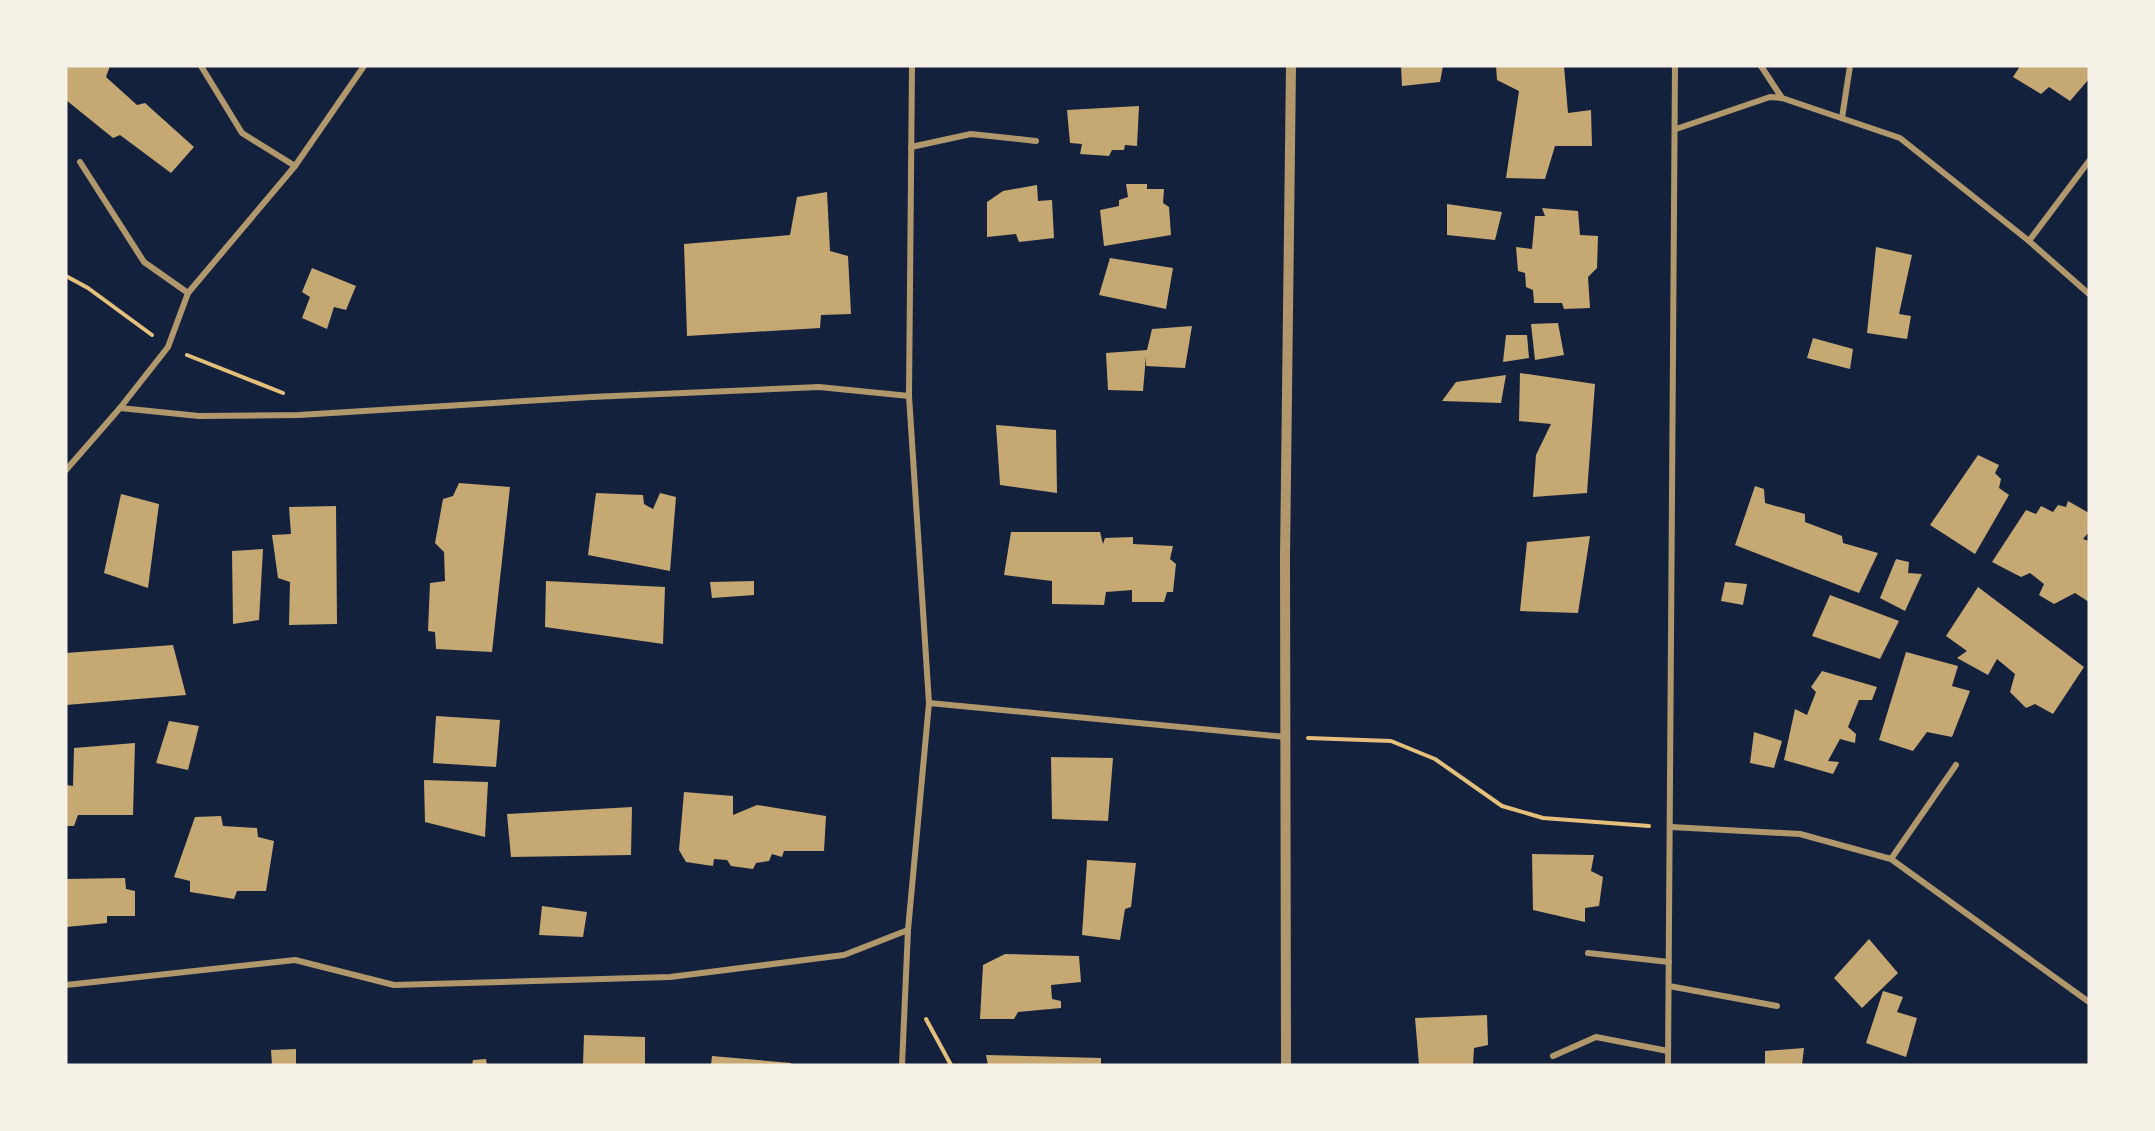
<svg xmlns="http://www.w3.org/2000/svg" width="2155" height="1131" font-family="'Golos Text',sans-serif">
  <rect width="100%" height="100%" fill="#14213d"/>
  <g fill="#c6a872">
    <path d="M66,66H110L106,77L137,105L145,103L194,147L171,173L120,135L113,138L66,100Z"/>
    <path d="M1401,66H1443L1440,82L1402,86Z"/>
    <path d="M1496,66H1564L1568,113L1591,110L1592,146H1555L1545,179L1506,178L1519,91L1497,80Z"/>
    <path d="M2020,66H2089V79L2070,101L2049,87L2041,94L2013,77Z"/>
    <path d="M1139,106L1137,146L1125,145L1124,150H1112L1109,156L1080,154L1082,144L1070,143L1067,110Z"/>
    <path d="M1126,184H1147V189H1164L1163,203L1169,207L1171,235L1104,246L1100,210L1119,206V200L1128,197Z"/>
    <path d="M1037,185L1038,201L1052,200L1054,238L1019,242L1016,234L987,237V202L1003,191Z"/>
    <path d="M827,192L830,251L848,256L851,314L821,315L820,328L687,336L684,244L790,235L797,197Z"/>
    <path d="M1447,204L1502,212L1495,240L1447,235Z"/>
    <path d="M1542,208L1578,211L1580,235L1598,236L1597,268L1588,277L1590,308L1564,309L1562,303H1534L1533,290L1526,287L1525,273L1518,271L1516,247L1532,249L1535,216H1545Z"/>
    <path d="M1876,247L1912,255L1899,314L1911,316L1907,339L1867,333Z"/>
    <path d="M1110,258L1173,268L1166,309L1099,295Z"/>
    <path d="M312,268L356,286L346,310L334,307L327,329L302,318L310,297L302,292Z"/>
    <path d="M1558,323L1564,355L1535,360L1531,324Z"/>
    <path d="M1192,326L1185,368L1146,366V356L1143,391L1108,390L1106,353L1147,350L1152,329Z"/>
    <path d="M1506,335H1527L1529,358L1503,362Z"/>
    <path d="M1813,338L1853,349L1850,369L1807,358Z"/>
    <path d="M1520,373L1595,384L1587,493L1533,497L1536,455L1551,424L1519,421Z"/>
    <path d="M1506,375L1501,403L1442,401L1456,382Z"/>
    <path d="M996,425L1056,430L1057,493L1000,485Z"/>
    <path d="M1978,455L1999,465L1995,473L2001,479L1999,488L2009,495L1975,554L1930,525Z"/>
    <path d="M459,483L510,487L492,652L436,649L435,632L428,631L430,583L445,581L444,552L435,543L443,499L453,496Z"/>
    <path d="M1755,486L1764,489L1765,503L1805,514V522L1842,536L1843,543L1878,553L1859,593L1735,545Z"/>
    <path d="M596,493L643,495L644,504L653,509L660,493L676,497L670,571L588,555Z"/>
    <path d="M121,494L159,504L148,588L104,573Z"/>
    <path d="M2068,501L2089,513V532L2083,539L2089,541V602L2075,593L2054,604L2039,595L2044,584L2030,573L2021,577L1992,562L2026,510L2036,514L2041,506L2053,512L2058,505L2066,507Z"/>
    <path d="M336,506L337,624L289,625L290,582L278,578L272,535L291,534L289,507Z"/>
    <path d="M1011,532H1100L1103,544L1105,538L1133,537V544L1173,546L1170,559L1176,564L1173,592H1167L1164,602H1132V590L1106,592L1104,605L1052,604V581L1004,575Z"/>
    <path d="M1590,536L1578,613L1520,611L1527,542Z"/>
    <path d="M263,549L259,620L233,624L232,551Z"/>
    <path d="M1896,559L1909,562L1908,573L1922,574L1905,611L1880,598Z"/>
    <path d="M546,581L665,587L663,644L545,627Z"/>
    <path d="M754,581V595L712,598L710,582Z"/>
    <path d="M1725,582L1747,584L1743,605L1721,601Z"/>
    <path d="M1978,587L2084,667L2053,714L2035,704L2026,708L2010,692L2015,674L1997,659L1988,675L1957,658L1967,651L1946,636Z"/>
    <path d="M1830,595L1899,621L1880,659L1812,636Z"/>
    <path d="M173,645L186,695L66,705V653Z"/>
    <path d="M1906,652L1958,666L1952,686L1970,691L1952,737L1927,732L1913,751L1879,740Z"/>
    <path d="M1822,671L1877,687L1872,700H1859L1848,727L1856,734L1855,743L1840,739L1828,761L1839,762L1833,774L1784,760L1795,709L1807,715L1816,692L1811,687Z"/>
    <path d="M436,716L500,720L496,767L433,763Z"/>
    <path d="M169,721L199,726L188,770L156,763Z"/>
    <path d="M1754,732L1782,741L1774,768L1750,763Z"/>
    <path d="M135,743L133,815H78L74,826H66V785L73,786L74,748Z"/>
    <path d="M1051,757L1113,758L1108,821L1052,819Z"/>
    <path d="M424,780L488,782L485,837L425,822Z"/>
    <path d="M684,792L733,796V815L757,805L826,816L824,851H784L782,857L772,854L769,861L756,863L753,869L731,866L727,860L714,859L713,866L686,862L679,850Z"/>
    <path d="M632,807L631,855L511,857L507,814Z"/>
    <path d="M221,816L223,826L257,828L258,837L274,841L266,891H237L234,899L190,892V881L174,877L195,817Z"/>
    <path d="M1532,854L1594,855L1591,871L1603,877L1599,906L1585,908V922L1533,910Z"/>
    <path d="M1087,860L1136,863L1131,907L1125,909L1120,940L1082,935Z"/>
    <path d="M125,878L126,889L135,891V916H107V923L66,927V879Z"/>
    <path d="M542,906L587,912L583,937L539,935Z"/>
    <path d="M1869,939L1898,973L1862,1008L1834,978Z"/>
    <path d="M1005,954L1079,956L1081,982L1051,985L1052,999L1061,1001V1008L1018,1012L1014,1019H980L983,965Z"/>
    <path d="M1883,991L1903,997L1897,1012L1917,1018L1906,1057L1866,1043Z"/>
    <path d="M1487,1015L1488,1045L1474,1048L1473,1065H1419L1415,1018Z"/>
    <path d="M584,1035L645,1037V1064H583Z"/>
    <path d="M1804,1048L1802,1065H1765V1051Z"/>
    <path d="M296,1049V1065H272L271,1050Z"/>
    <path d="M986,1055L1101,1058V1065H988Z"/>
    <path d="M712,1056L791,1063V1065H711Z"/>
    <path d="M486,1059L487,1065H472L473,1060Z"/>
  </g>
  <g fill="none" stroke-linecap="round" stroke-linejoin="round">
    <g stroke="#e5c07b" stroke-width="4">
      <path d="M66,276L88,288L152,335"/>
      <path d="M187,355L283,393"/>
      <path d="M1308,738L1391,741L1435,759L1502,806L1543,818L1649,826"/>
      <path d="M926,1019L951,1065"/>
    </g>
    <g stroke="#b1986c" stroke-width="6">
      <path d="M201,66L242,133L295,166"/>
      <path d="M1761,66L1782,98"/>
      <path d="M1842,118L1850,66"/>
      <path d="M1676,129L1770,97L1782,98L1900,138L2029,241L2089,294"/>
      <path d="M911,147L971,134L1036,141"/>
      <path d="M80,162L144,262L188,293"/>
      <path d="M2029,241L2089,161"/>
      <path d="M120,408L199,416L299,415L591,397L819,387L909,396"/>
      <path d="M66,470L120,408L168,347L188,293L295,166L364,66"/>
      <path d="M929,703L1286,737"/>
      <path d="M1671,827L1800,834L1891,859L2089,1002"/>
      <path d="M1891,859L1956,765"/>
      <path d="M1588,953L1669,962"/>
      <path d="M66,985L295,960L394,985L670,977L844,955L908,930"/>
      <path d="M1669,986L1777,1006"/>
      <path d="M1553,1056L1596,1037L1668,1051"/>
      <path d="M902,1065L908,930L929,703L909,396L912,66"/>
      <path d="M1668,1065L1675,66"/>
    </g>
    <path stroke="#b1986c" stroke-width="10" d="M1286,1065L1285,557L1291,66"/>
  </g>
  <rect width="2155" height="1131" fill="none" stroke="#f6f1e7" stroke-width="135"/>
</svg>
